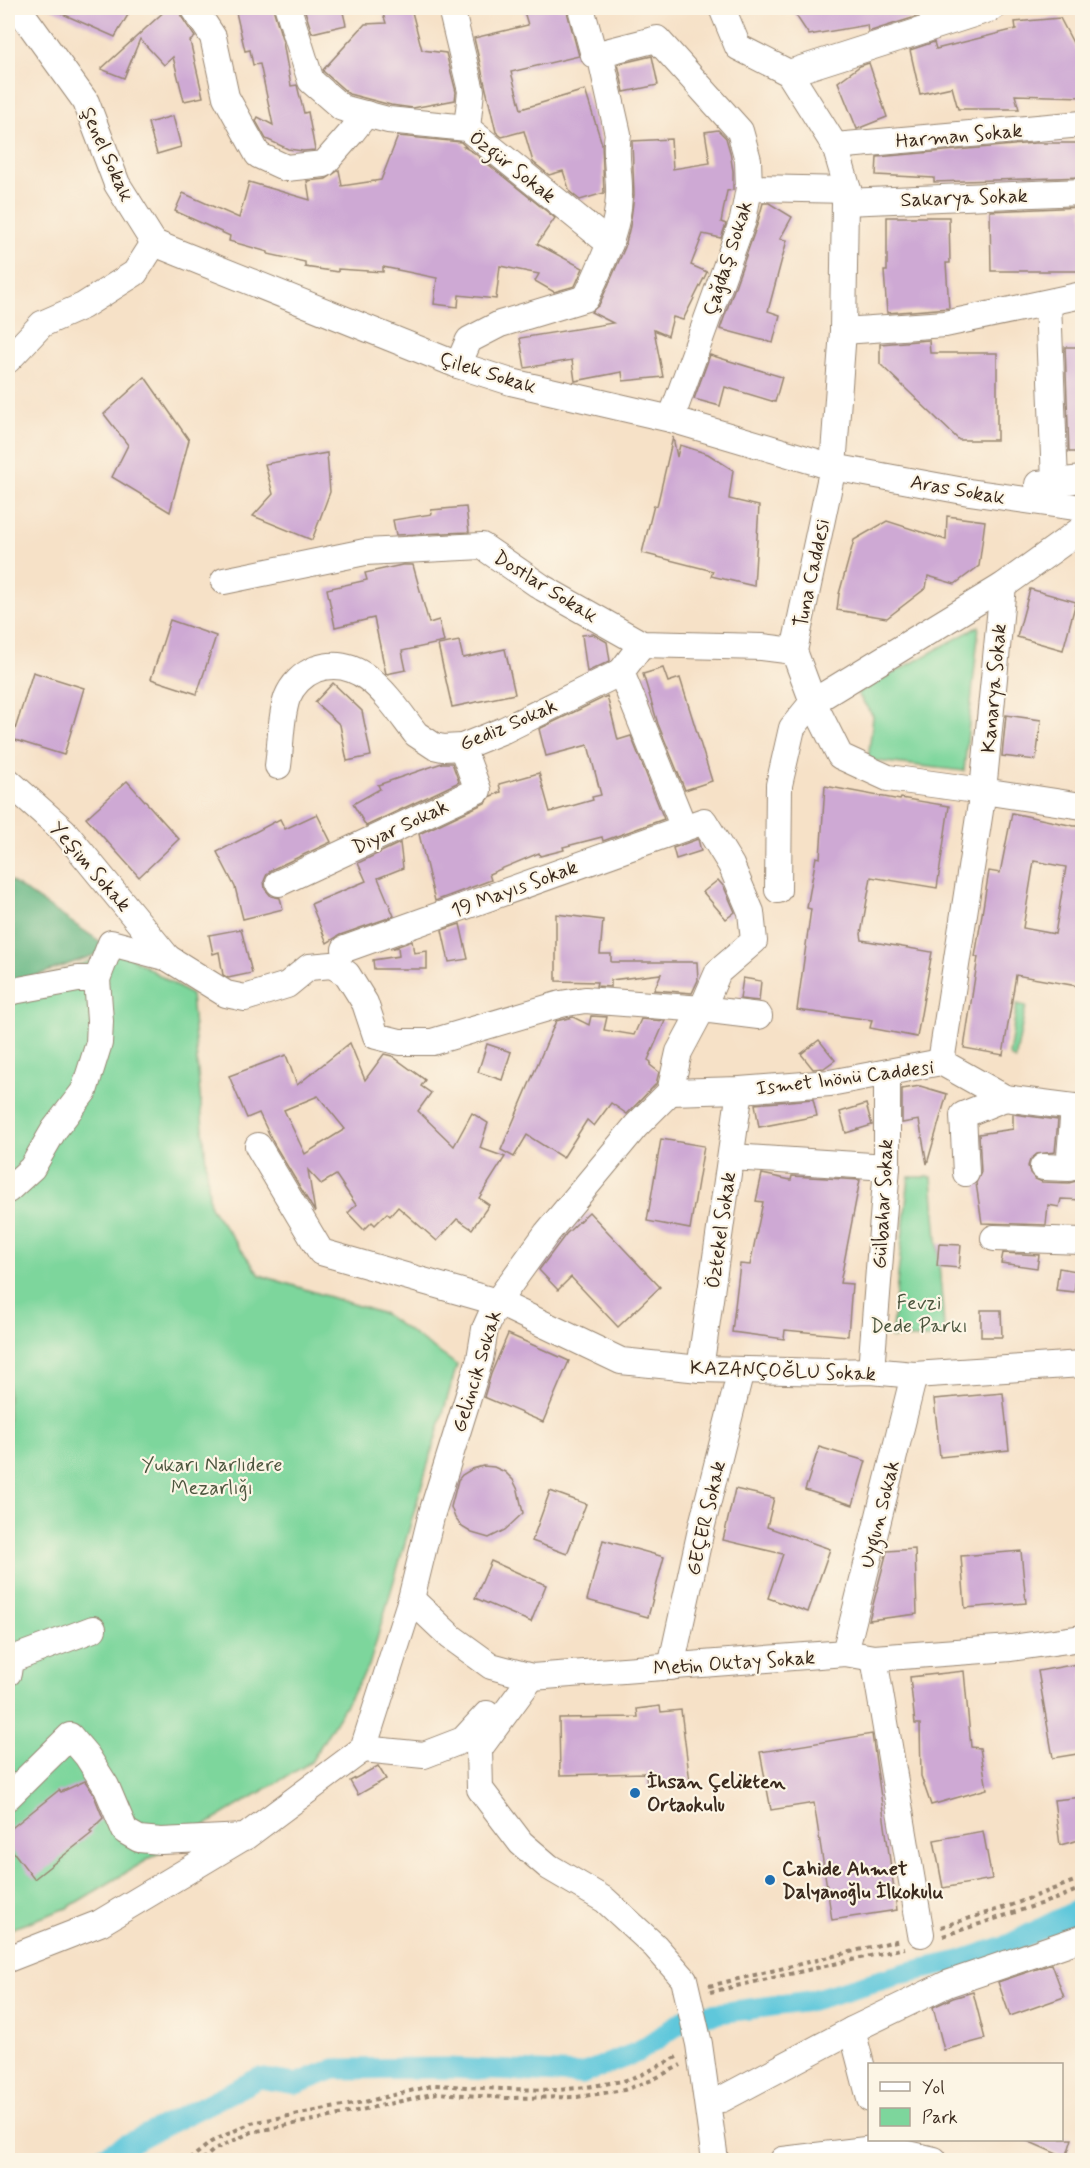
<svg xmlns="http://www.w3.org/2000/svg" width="1090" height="2168" font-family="Mynerve,sans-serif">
  <rect width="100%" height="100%" fill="#fcf5e5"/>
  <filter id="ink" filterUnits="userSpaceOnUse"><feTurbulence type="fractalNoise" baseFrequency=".0167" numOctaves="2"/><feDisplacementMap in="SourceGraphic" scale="12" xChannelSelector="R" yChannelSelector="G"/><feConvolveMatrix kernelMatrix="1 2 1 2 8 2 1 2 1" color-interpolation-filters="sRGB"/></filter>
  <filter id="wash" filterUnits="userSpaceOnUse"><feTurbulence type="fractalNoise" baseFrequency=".008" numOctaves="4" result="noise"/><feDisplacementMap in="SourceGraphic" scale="24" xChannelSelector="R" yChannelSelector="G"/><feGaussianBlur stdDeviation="1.35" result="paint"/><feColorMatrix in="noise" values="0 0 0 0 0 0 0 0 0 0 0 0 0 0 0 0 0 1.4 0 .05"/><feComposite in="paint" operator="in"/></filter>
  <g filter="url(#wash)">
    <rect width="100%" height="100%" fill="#f6e1c7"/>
    <g fill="#7dd69c" stroke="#5c805d" stroke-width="1.5">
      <path d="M979,626L964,771L868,760L873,716L857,693Z"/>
      <path d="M119,950L191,995L210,1207L260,1275L384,1314L457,1365L369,1666L311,1762L67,1908L8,1930V985L30,983Z"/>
      <path d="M1017,1004L1026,1006L1015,1060L1009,1055Z"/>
      <path d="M909,1177H932L945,1338H891Z"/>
    </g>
    <path fill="#66b784" stroke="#507051" stroke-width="1.5" d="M8,879L111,949L44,973L8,983Z"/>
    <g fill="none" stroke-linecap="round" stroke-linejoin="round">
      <path stroke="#5fc7db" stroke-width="21" d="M96,2160L259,2078L296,2084L334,2069L448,2068L582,2074L638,2052L689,2017L809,2001L905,1973L960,1961L1008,1945L1082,1908"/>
    </g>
    <g id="blocks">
      <g fill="#cea9d4" fill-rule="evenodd">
        <path d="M49,8H132L115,37Z"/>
        <path d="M168,8H179L181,16L195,37L190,41L203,97L184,101L173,57L164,65L140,39L124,78L101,69Z"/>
        <path d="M235,8H273L283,42L291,86L297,85L304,113L308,112L315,150L303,151L288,149L266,139L256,121L258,117L273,125L260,64L253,65L250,50L245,51Z"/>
        <path d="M304,8H342L346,25L312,33Z"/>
        <path d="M381,8H411L422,50L446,53L456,92L455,100L413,108L391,105L349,94L324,72L323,70L365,24L386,23Z"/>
        <path d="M523,8H566L579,56L511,72L521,109L585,90L602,144L604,193L580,200L570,192L563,171L549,175L533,162L524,131L502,137L496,132L474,38L528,25Z"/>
        <path d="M791,8H927L928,13L868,32L867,25L809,35Z"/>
        <path d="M1060,18L1083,62V97L1015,95L1019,109H958L952,87L920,94L910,50L934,42L936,49L1016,29L1015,22Z"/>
        <path d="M652,56L658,85L624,92L618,64Z"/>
        <path d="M869,63L887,117L857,129L838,82L860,66Z"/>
        <path d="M173,116L181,147L157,154L148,123Z"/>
        <path d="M718,130L726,138L730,152L733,171V190L727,191L721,222L726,224L721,238L703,234L691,265L707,272L683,320L673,317L668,336L654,330L663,377L623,381L622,372L575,381L572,360L525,368L520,338L613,323L591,312L599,305L611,279L625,247L630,226L634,195L632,141L671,139L673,169L710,163L705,132Z"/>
        <path d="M398,136L461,142L466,147H464L473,152L555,218L537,244L583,268L575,286L554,292L535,281L539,274L500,266L496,299L459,295L458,307L434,304L437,278L383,267V272L338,269V272L305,267V262L268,254V252L229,241L230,236L175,211L183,193L239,218L249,182L310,200L307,181L326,179L339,170L342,186L381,180Z"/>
        <path d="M1035,143H1083V177L934,182V178L876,175L877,157Z"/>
        <path d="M763,203H769L792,217L780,239L787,240L768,311L780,315L773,343L720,329L757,225Z"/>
        <path d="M1083,207V271H991L990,211Z"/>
        <path d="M887,217H949L950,263H946L949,308L887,313L884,271H887Z"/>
        <path d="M929,340L930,353H997V440H959L880,364V344Z"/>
        <path d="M1065,347H1083V452H1069Z"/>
        <path d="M710,355L782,377L775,402L725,387L720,406L694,399Z"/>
        <path d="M145,377L189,440L170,512L112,477L128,445L104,414Z"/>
        <path d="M673,437L677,457L680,445L708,454L733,470L729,499L759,506L754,586L711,576L713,571L642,553L654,505L657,506Z"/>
        <path d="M327,453L330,492L312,540L253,516L273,494L265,464Z"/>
        <path d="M466,507L469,532L396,535L393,520L432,514L431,510Z"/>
        <path d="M947,516L985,521L979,566L955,584L928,576L926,588L887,618L837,610L839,594L854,540L887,521L946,540Z"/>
        <path d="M402,565H413L429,623L439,620L444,642L402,651L406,670L386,674L374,618L335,627L327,589L367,580L365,573Z"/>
        <path d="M1030,589L1076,602L1063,650L1017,637Z"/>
        <path d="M170,620L216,636L197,694L151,679Z"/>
        <path d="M593,634L607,642L610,661L587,672L582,635Z"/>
        <path d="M459,641L463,658L505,649L515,694L452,707L438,645Z"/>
        <path d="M663,668L668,682L680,678L712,781L685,790L658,724L643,674Z"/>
        <path d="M33,672L84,688L64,755L12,739Z"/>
        <path d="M333,683L362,711L371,756L347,761L340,725L315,702Z"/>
        <path d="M607,696L618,740L631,736L664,819L603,841L602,837L563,847L564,850L540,856L539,853L489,874L491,880L435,901L419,834L485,803L491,796L501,792L499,784L539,773L550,812L593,800L592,797L601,795L588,745L546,756L539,729Z"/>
        <path d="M1006,715L1041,720L1036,760L1002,756Z"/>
        <path d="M442,763H452L459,782L366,826L353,804L380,789L378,785Z"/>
        <path d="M127,781L179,839L139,877L86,818Z"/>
        <path d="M825,786L900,800L901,798L949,806L937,888L871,877L861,934L862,940L932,952L917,1037L870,1028L872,1020L797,1010L811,909L807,908L816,857L820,858Z"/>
        <path d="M1012,813L1074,826H1083V987L1016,975L1003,1055L964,1048L978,957H975L989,871L1000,873ZM1034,861L1066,867L1055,934L1023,928Z"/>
        <path d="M317,814L331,842L273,869L267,874L264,881L265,889L271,896L280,898L283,909L243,919L235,887L217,852L280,819L285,829Z"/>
        <path d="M698,839L701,851L676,859L673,848Z"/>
        <path d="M400,843L403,868L378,878L394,916L340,935L327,943L311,904L366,881L358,863Z"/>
        <path d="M718,880L724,887L735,912L726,919L703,892Z"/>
        <path d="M556,914L603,920L600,954H611V962H697L698,980L692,993L654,990L661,974L611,980V987L596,986L597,982L556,981Z"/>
        <path d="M460,924L468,959L449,962L442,930Z"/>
        <path d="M241,929L252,973L228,978L223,975L219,952L213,954L209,935Z"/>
        <path d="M412,941L414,953L427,951V969H374L373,960L399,956L398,947L390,949Z"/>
        <path d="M743,978L761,981L759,1001L740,999Z"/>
        <path d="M591,1016L607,1017L604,1030L634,1035L641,1019L665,1021L648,1060L651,1062L650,1065L659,1072L656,1084L627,1114L611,1103L594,1126L587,1120L563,1158L527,1135L514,1157L501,1150L556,1021L573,1017L589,1025Z"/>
        <path d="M819,1040L835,1060L824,1068L813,1069L801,1054Z"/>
        <path d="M350,1043L365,1080L384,1054L392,1056L425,1080L421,1086L431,1093L418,1111L454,1146L472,1113L488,1123L480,1148L505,1157L479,1198L489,1205L472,1229L457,1219L437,1241L398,1207L390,1216L387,1213L375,1225L372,1222L364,1230L348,1213L356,1205L336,1175L321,1184L308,1170L315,1212L274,1144L259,1113L247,1118L229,1076L286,1055L297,1085ZM318,1096L345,1129L305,1154L284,1110Z"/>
        <path d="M487,1044L511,1052L502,1080L478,1072Z"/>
        <path d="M920,1086L947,1094L927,1164L919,1120L902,1123V1089Z"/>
        <path d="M813,1099L817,1116L759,1127L755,1104Z"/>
        <path d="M866,1104L872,1125L846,1133L840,1112Z"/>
        <path d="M1013,1114L1058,1120L1055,1152L1037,1154L1030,1160L1028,1166L1030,1173L1035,1179L1042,1182L1069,1183L1076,1181L1083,1174V1200L1061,1199L1059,1207L1048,1205L1046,1225L982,1223L976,1183L981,1172L979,1134L1013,1129Z"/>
        <path d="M661,1139L704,1146L690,1229L647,1221Z"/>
        <path d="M762,1174L791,1180L792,1176L860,1180L840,1283L852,1284L848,1336L785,1330L784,1339L732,1332L740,1264L750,1265L763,1202L756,1201Z"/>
        <path d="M589,1212L660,1287L618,1327L571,1277L558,1290L539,1270L566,1234Z"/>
        <path d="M939,1244L961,1245L959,1268L937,1266Z"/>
        <path d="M1003,1253L1039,1255L1037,1268L1001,1263Z"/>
        <path d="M1059,1268L1077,1271L1074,1292L1056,1290Z"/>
        <path d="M981,1310H1001L1002,1337H981Z"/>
        <path d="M508,1334L569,1361L543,1422L484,1397L491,1374Z"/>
        <path d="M1003,1393L1009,1450L940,1457L934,1399Z"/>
        <path d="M819,1447L866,1461L853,1505L805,1490Z"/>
        <path d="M483,1466L494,1467L505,1472L513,1480L518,1490L523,1513L505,1530L489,1538L472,1533L462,1527L455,1518L451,1507L458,1480L462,1475L472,1469Z"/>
        <path d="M735,1489L774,1498L767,1527L830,1549L808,1612L768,1598L783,1554L723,1540Z"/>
        <path d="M550,1491L586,1504L567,1554L532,1541Z"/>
        <path d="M603,1540L664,1557L648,1617L587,1600Z"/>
        <path d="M915,1549L917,1614L869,1620L887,1551Z"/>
        <path d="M1021,1551L1026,1603L965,1608L961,1556Z"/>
        <path d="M491,1561L546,1585L531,1622L475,1598Z"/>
        <path d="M1083,1663V1753L1053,1758L1038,1671Z"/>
        <path d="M964,1671L971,1747L980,1748L987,1789L931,1805L921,1776L920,1724H915L910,1677Z"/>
        <path d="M660,1706L661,1712L681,1710L690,1782L647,1787L646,1773L560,1775L559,1718L638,1717L637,1709Z"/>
        <path d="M872,1734L897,1910L832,1920L814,1803L771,1810L760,1752Z"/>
        <path d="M378,1766L386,1779L358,1795L350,1781Z"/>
        <path d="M85,1781L93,1793L103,1818L90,1831L92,1833L34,1879L8,1845V1831L59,1790L61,1792Z"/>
        <path d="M1083,1797V1839L1060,1845L1054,1800Z"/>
        <path d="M983,1831L992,1879L943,1888L934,1840Z"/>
        <path d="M1052,1964L1064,1997L1010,2016L998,1982Z"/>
        <path d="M973,1992L985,2039L944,2050L933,2007L953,1998Z"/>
        <path d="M1023,2139H1072L1066,2158Z"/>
      </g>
    </g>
  </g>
  <g filter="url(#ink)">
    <use href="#blocks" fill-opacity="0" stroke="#988672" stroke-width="1.5"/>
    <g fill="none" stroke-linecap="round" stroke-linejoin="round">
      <g stroke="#988672" stroke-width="28">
        <g id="minor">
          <path d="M18,8L86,102L117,184L154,243"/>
          <path d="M194,8L213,37L226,97L258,155L286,168L324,164L352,132L366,114"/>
          <path d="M288,8L311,81L342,108L388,120L467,128L610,244"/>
          <path d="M451,8L471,91L467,128"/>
          <path d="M581,8L594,55L657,39L740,131L748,160L749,188L743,220L671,419"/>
          <path d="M722,8L738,47L789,73L835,146L848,190L845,202L843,331L833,467L794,651L813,702L840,756L888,778L983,791L941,1062"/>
          <path d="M789,73L992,8"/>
          <path d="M835,146L1082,124"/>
          <path d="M749,188L848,190"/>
          <path d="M845,202L1082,192"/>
          <path d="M154,243L458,365L511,382L671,419L833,467L969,492L1082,508"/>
          <path d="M1048,303L1055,482"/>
          <path d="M843,331L945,324L1082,295"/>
          <path d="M8,360L42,324L83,306L135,273L154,243"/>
          <path d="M458,365L469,340L500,324L586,298C601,265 618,233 619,195C620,175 614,155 618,134L600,54"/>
          <path d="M1038,484L1082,479"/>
          <path d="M224,581L365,552L482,546L543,588L642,644L762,647L794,651"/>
          <path d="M1003,586L983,791L1082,806"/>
          <path d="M642,644L621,672L684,828L704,821L731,865L751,912L754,941L718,972L702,1009L679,1052L670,1092"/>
          <path d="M278,766C281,744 280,719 287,698C292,685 303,674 316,669C363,653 391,702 416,734L434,746L443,748L462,747L504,730L621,672"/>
          <path d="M8,781L64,831L168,958"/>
          <path d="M279,883L478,790L462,747"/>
          <path d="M778,890L779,785L792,728L813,702L1003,586L1082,529"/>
          <path d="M345,949L684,828"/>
          <path d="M97,979L111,943L168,958L226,994L245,998L287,985L309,967L332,965L347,974L365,1003L376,1036L400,1042H432L561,1004L585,1000L702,1009L759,1016"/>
          <path d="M8,992L78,979H97L100,1021L99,1043L84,1091L54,1130L32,1168L8,1190"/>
          <path d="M670,1092L740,1090L830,1083L941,1062L1005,1098L1082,1108"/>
          <path d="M258,1146L321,1252L497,1302L621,1361L700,1369L831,1372L871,1371L914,1375L1082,1364"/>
          <path d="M731,1157L887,1167"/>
          <path d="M1043,1167L1069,1168L1074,1107"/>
          <path d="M966,1173L963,1115L1005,1098"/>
          <path d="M994,1238L1082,1241"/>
          <path d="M700,1369L740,1090"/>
          <path d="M871,1371L887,1167V1073"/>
          <path d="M411,1599L451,1637L491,1666L532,1677L845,1653L874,1658L1011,1648L1082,1638"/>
          <path d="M845,1653L914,1375"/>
          <path d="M874,1658L921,1934"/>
          <path d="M671,1667L702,1525L741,1370"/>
          <path d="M8,1673L10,1660L93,1629"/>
          <path d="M532,1677L479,1749L480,1789L521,1843L549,1867L605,1900L655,1946L684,1979L699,2044L715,2160"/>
          <path d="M363,1749L424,1755L463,1740L487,1714"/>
          <path d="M8,1797L70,1736L87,1756L106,1786L125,1831L139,1839L161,1841L245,1837L363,1749L411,1599L432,1513L480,1359L485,1329L497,1302L547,1233L636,1126L670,1092"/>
          <path d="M8,1959L100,1923L242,1838"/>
          <path d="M852,2030L870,2099"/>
          <path d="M722,2099L852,2030L947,1984L1082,1938"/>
          <path d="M783,2160L882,2148L934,2160"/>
        </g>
      </g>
      <g stroke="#988672" stroke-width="4" stroke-dasharray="4.5 4.5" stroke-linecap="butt">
        <path d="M941,1927L1012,1905L1082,1878"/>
        <path d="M943,1936L1058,1898L1082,1888"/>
        <path d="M709,1986L900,1940"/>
        <path d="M710,1992L905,1948"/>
        <path d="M189,2160L211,2142L251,2123L364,2102L435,2085L501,2089L558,2090L586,2087L623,2081L643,2074L679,2056"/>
        <path d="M202,2160L215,2149L252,2132L330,2117L437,2093L506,2098L577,2097L624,2090L652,2080L681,2065"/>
      </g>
      <use href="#minor" stroke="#fff" stroke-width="26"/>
    </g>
  </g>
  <g fill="#1f6fb2" stroke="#fcf5e5" stroke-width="2">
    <circle cx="635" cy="1793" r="6"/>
    <circle cx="770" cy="1880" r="6"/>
  </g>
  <g text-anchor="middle" stroke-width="4.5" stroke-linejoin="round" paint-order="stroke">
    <g font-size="20" fill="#3b2a1e" stroke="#fcf5e5">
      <text transform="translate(959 135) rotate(-5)" y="7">Harman Sokak</text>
      <text transform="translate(108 154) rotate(66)" y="7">Şenel Sokak</text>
      <text transform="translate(513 166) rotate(38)" y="7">Özgür Sokak</text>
      <text transform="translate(964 197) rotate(-2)" y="7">Sakarya Sokak</text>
      <text transform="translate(727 258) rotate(-72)" y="7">Çağdaş Sokak</text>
      <text transform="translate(488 372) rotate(17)" y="7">Çilek Sokak</text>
      <text transform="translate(958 489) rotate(10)" y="7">Aras Sokak</text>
      <text transform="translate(811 573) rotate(-78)" y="7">Tuna Caddesi</text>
      <text transform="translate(546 586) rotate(32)" y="7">Dostlar Sokak</text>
      <text transform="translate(993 688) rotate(-85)" y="7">Kanarya Sokak</text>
      <text transform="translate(508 724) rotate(-23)" y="7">Gediz Sokak</text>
      <text transform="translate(400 826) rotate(-25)" y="7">Diyar Sokak</text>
      <text transform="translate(91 866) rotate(49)" y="7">Yeşim Sokak</text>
      <text transform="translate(514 888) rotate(-20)" y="7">19 Mayıs Sokak</text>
      <text transform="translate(845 1077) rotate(-7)" y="7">Ismet Inönü Caddesi</text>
      <text transform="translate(882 1204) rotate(-87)" y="7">Gülbahar Sokak</text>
      <text transform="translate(720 1230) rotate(-82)" y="7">Öztekel Sokak</text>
      <text transform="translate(783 1370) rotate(2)" y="7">KAZANÇOĞLU Sokak</text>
      <text transform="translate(476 1371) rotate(-73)" y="7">Gelincik Sokak</text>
      <text transform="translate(879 1514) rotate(-76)" y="7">Uygun Sokak</text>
      <text transform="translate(705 1518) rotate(-77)" y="7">GEÇER Sokak</text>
      <text transform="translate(734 1662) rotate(-4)" y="7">Metin Oktay Sokak</text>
    </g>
    <g font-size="20" fill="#4c553e" stroke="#fcf5e5">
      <text x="919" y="1309">Fevzi<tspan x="919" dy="23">Dede Parkı</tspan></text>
      <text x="212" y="1471">Yukarı Narlıdere<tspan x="212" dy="23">Mezarlığı</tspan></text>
    </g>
    <g font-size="20" font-weight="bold" fill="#3b2a1e" stroke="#fcf5e5" text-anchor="start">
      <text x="647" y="1788">İhsan Çelikten<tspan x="647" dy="23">Ortaokulu</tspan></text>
      <text x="782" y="1875">Cahide Ahmet<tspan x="782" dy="23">Dalyanoğlu İlkokulu</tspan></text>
    </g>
  </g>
  <rect width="1090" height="2168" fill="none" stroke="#fcf5e5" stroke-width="30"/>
  <rect x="868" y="2063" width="195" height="78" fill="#fcf5e5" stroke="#afa495" stroke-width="1.5"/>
  <rect x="880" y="2082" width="30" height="9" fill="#ffffff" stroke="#afa495" stroke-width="1.5"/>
  <text x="922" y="2093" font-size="18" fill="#3b2a1e">Yol</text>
  <rect x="880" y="2108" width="30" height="18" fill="#7dd69c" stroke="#afa495" stroke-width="1.5"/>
  <text x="922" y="2123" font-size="18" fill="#3b2a1e">Park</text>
</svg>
